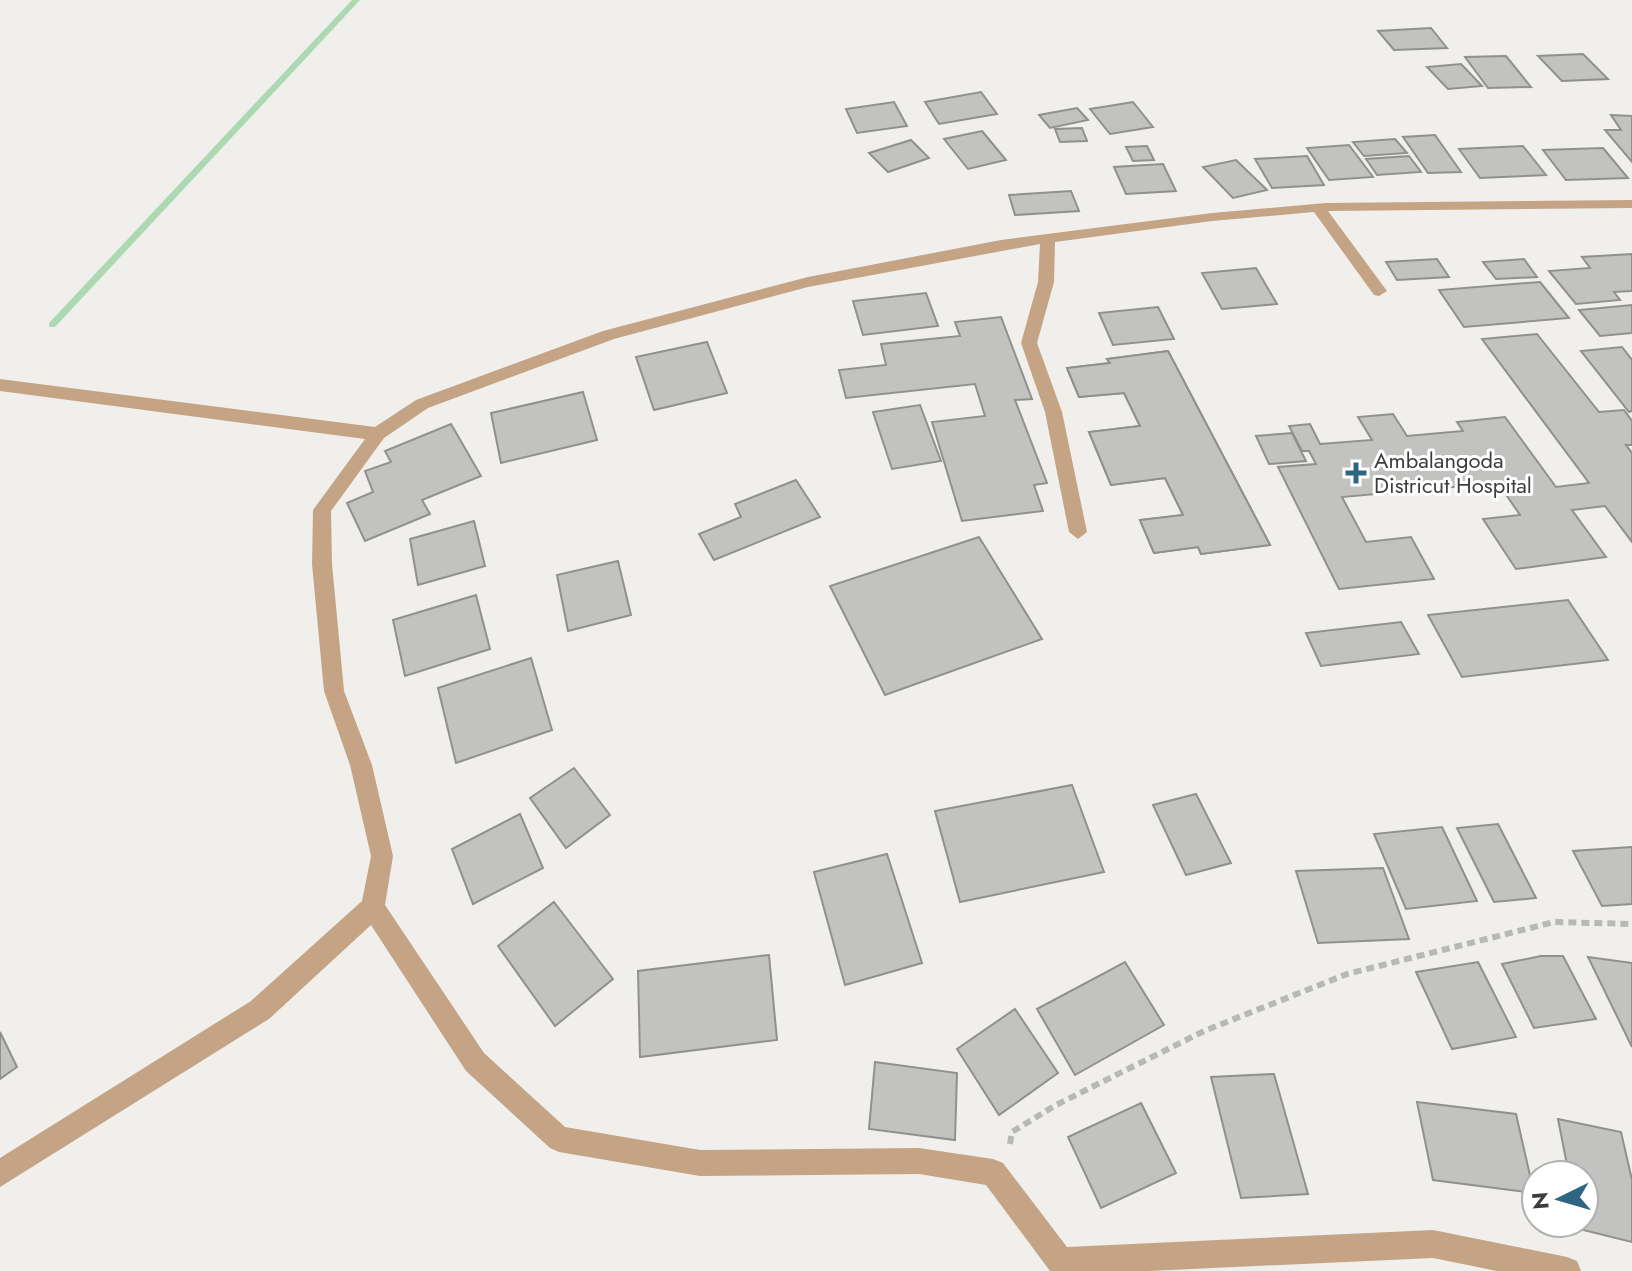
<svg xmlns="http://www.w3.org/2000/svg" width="1632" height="1271" font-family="Jost,sans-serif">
  <rect width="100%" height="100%" fill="#f0efec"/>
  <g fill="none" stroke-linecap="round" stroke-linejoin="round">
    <path fill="#acd8b2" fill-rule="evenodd" d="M352,0H360L55,327H49V323Z"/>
  </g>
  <g fill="#c2c3c0" stroke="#90918e" stroke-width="2">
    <path d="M1431,28L1447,48L1394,50L1378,31Z"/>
    <path d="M1583,54L1608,79L1562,81L1538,56Z"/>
    <path d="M1506,56L1531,87L1488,88L1465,57Z"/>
    <path d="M1461,64L1482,86L1448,89L1427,67Z"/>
    <path d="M981,92L997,114L939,124L925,102Z"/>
    <path d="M894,102L907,126L857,133L846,109Z"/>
    <path d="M1133,102L1153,127L1110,134L1090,109Z"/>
    <path d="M1077,108L1088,120L1050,128L1039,115Z"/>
    <path d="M1611,115L1632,116V162L1605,130H1621Z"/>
    <path d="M1082,128L1087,141L1060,142L1055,129Z"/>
    <path d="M982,131L1006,160L968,169L944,139Z"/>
    <path d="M1435,135L1461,172L1428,173L1403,137Z"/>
    <path d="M1395,139L1407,153L1364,156L1353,142Z"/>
    <path d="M911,140L929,158L888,172L869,153Z"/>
    <path d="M1349,145L1373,177L1329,180L1307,148Z"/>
    <path d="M1147,146L1154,160L1133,161L1126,147Z"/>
    <path d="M1523,146L1546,175L1480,178L1459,149Z"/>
    <path d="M1603,148L1628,178L1566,180L1543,150Z"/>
    <path d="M1307,156L1324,185L1272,188L1255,159Z"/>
    <path d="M1409,156L1421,172L1377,175L1366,159Z"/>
    <path d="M1236,160L1267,190L1233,198L1203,167Z"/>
    <path d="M1163,164L1176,191L1126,194L1114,167Z"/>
    <path d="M1071,191L1079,211L1015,215L1009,195Z"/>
    <path d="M1632,254V291L1614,292L1620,300L1576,304L1549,271L1590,268L1582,257Z"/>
    <path d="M1437,259L1449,277L1397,280L1386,262Z"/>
    <path d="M1524,259L1537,277L1496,279L1483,262Z"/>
    <path d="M1256,268L1277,304L1222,309L1202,273Z"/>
    <path d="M1540,282L1569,318L1464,327L1439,290Z"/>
    <path d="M926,293L938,326L863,335L853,301Z"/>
    <path d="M1632,305V333L1600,336L1579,310Z"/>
    <path d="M1158,307L1174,339L1113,345L1099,313Z"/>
    <path d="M1001,317L1032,399L1015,400L1047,483L1034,485L1043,511L962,521L932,422L985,416L975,384L846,398L839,370L886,365L881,344L960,336L955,322Z"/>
    <path d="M1537,334L1599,412L1624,410L1632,421V445H1626L1632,453V542L1605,506L1572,510L1606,557L1516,569L1483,519L1520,515L1498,483L1342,497L1366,542L1411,537L1434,579L1339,589L1278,467L1316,464L1309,451H1302L1289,426L1310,424L1320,444L1372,440L1358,417L1393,414L1407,436L1463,431L1457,422L1505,417L1556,487L1589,483L1482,339Z"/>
    <path d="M707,342L727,393L654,410L636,357Z"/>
    <path d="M1622,347L1632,360V411L1629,412L1581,351Z"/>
    <path d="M1168,351L1270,545L1201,554L1198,547L1154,553L1140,520L1183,515L1165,478L1111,485L1089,432L1140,426L1124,393L1079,397L1067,368L1110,363L1107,359Z"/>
    <path d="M1168,351L1270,545L1201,554L1198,547L1154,553L1140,520L1183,515L1165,478L1111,485L1089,432L1140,426L1124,393L1079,397L1067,368L1110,363L1107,359Z"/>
    <path d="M583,392L597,440L501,463L491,413Z"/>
    <path d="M920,405L941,461L892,469L873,412Z"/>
    <path d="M451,424L481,476L422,500L430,514L365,541L347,503L373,492L365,471L391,462L385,451Z"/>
    <path d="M1292,433L1306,461L1269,464L1256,436Z"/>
    <path d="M796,480L820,517L714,560L699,534L741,517L735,504Z"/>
    <path d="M474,521L485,566L418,585L410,539Z"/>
    <path d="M979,537L1042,639L885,695L830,586Z"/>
    <path d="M618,561L631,615L568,631L557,575Z"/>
    <path d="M476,595L490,649L405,676L393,620Z"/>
    <path d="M1568,600L1608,660L1462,677L1428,615Z"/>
    <path d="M1401,622L1419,654L1321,666L1306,633Z"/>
    <path d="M531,658L552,730L456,763L438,688Z"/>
    <path d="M574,768L610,815L566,848L530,798Z"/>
    <path d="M1072,785L1104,872L960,902L935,811Z"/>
    <path d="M1196,794L1231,863L1186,875L1153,805Z"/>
    <path d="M520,814L543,868L473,904L452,849Z"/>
    <path d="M1498,824L1536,898L1494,902L1457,828Z"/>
    <path d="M1442,827L1477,901L1406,909L1374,834Z"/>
    <path d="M1632,847V904L1602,906L1573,851Z"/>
    <path d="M887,854L922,963L845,985L814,872Z"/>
    <path d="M1383,868L1409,939L1318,943L1296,871Z"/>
    <path d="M554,902L613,979L555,1026L498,946Z"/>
    <path d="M769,955L777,1040L640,1057L638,971Z"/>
    <path d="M1541,956H1563L1596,1019L1534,1028L1502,964Z"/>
    <path d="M1588,957L1632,963V1047Z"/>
    <path d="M1125,962L1164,1025L1075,1075L1037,1009Z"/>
    <path d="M1478,962L1516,1037L1452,1049L1416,972Z"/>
    <path d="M1015,1009L1058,1073L999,1115L957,1049Z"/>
    <path d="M0,1032L17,1067L0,1079Z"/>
    <path d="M875,1062L957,1073L955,1140L869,1129Z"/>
    <path d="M1274,1074L1308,1194L1241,1198L1211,1077Z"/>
    <path d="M1417,1102L1516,1114L1534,1193L1433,1180Z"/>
    <path d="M1141,1103L1176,1173L1101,1208L1068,1137Z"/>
    <path d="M1558,1119L1621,1132L1632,1180V1242L1579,1229L1578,1223H1584V1175H1569Z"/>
  </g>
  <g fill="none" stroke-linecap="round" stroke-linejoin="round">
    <path stroke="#b8b8b5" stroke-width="6" stroke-dasharray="8 5" stroke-linecap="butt" d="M1010,1144L1012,1132L1056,1105L1204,1031L1347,974L1554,922L1632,924"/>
    <path fill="#c4a484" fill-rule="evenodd" d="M1632,200V208L1328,211L1387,291L1379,296L1374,295L1314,212L1212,221L1055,242L1054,282L1037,343L1062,412L1087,532L1078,539L1069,532L1045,412L1021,343L1038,282L1040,244L808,287L614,339L428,408L384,438L331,511L332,564L344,691L372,765L393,856L385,905L484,1053L565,1127L700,1150L919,1148L993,1159L1003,1163L1067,1247L1433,1230L1567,1257L1577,1261L1581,1271H1497L1433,1258L1149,1271H1050L986,1185L919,1174L700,1176L559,1152L550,1148L466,1071L371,925L269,1019L0,1187V1158L251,1001L362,901L371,856L350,765L324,691L312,564L313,510L365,439L0,391V379L375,427L416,400L603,331L808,277L1001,240L1212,213L1326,203Z"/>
  </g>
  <path fill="#2e6580" stroke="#fff" stroke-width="3" d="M1352 461h8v8h8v8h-8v8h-8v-8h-8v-8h8z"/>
  <g text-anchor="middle" stroke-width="6" stroke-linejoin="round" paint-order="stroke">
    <g font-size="22" fill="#3d3d3c" stroke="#fff" text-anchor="start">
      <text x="1374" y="468">Ambalangoda<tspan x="1374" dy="25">Districut Hospital</tspan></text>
    </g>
  </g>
  <g transform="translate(1560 1199) rotate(265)"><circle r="38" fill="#ffffff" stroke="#b1b1b1" stroke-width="2"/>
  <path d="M0-6L14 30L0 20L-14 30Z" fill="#2e6580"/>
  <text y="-12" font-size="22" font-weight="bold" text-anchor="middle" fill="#3d3d3c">N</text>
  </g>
</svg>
